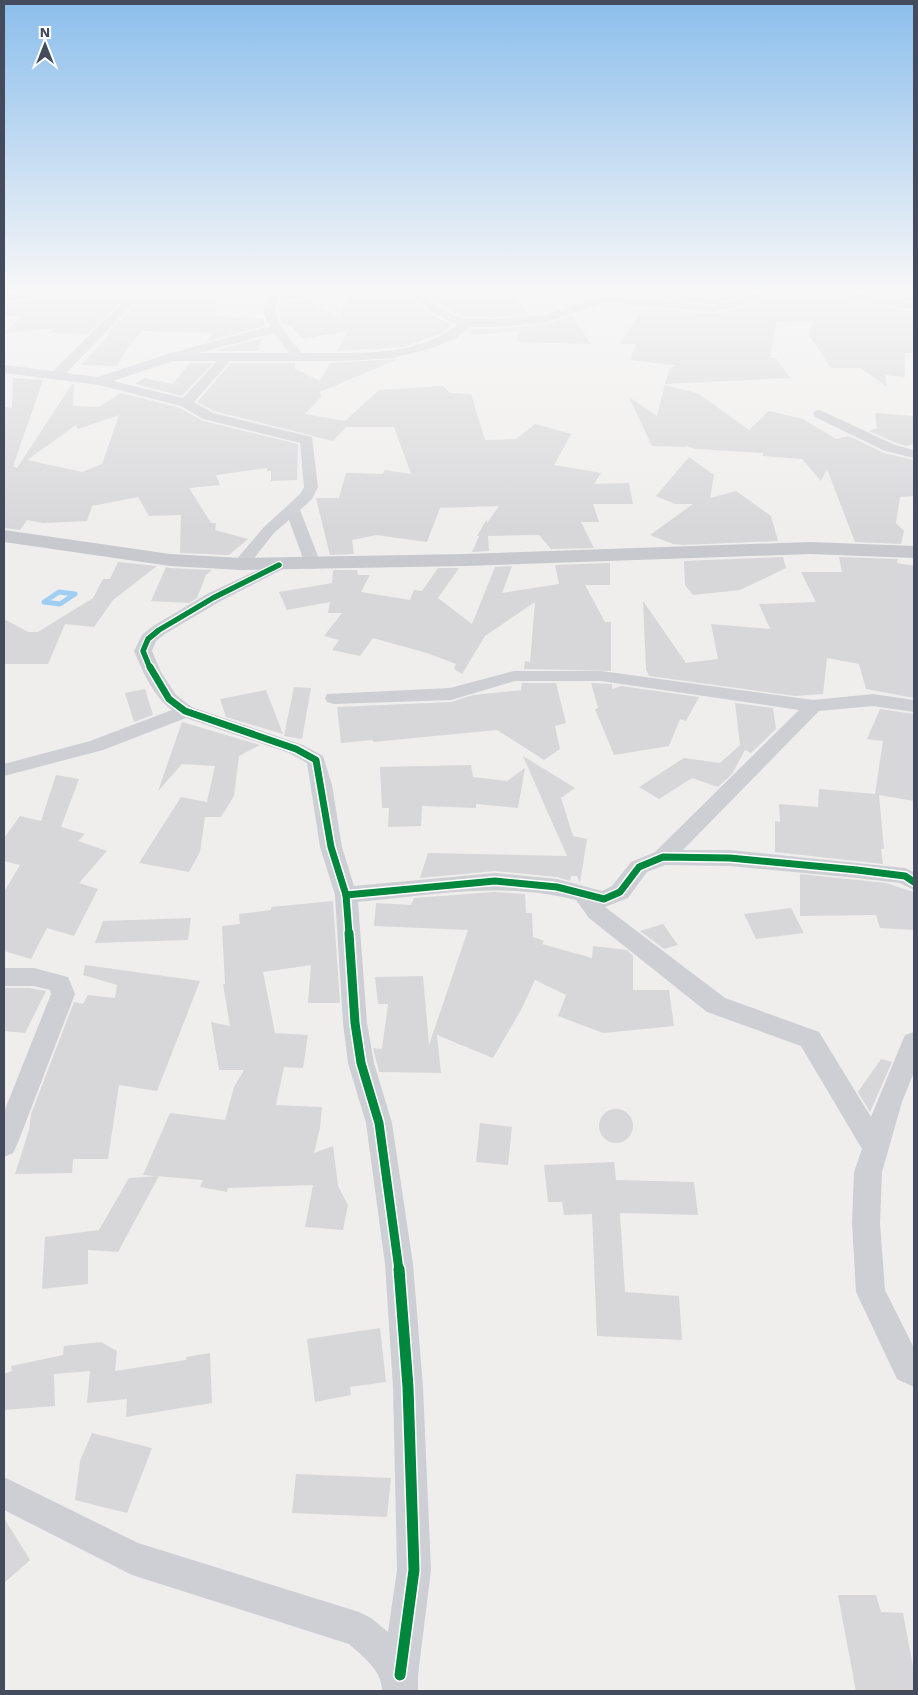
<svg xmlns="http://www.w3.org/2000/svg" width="918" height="1695" font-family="'Work Sans',sans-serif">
  <rect width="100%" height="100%" fill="#efeeed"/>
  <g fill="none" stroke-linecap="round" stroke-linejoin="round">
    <path stroke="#a0cef2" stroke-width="5" d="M59,592L75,594L60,604L44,602Z"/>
  </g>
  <g fill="#d7d7d9" fill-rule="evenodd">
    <path d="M60,292H131L88,334L50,333L56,328L4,333L21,317L4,316V303L56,297Z"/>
    <path d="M147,292H173L167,299L216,296V316L263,318L265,326L206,342L213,333L142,331L129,346L117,366L81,365L110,334H107Z"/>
    <path d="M349,292L404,293L431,314L453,325L440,334L403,347L337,351L348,331L303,339L291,326L282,323L280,319L279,305L306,301L340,316Z"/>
    <path d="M420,292H512L528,315L498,317L460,316Z"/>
    <path d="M680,292L715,299L722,292L751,293L712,304L678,301Z"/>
    <path d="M874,292H914V302L873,295Z"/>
    <path d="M821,294L914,312V353H905V377L885,375L887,387L861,368H831L809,335L813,321L776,322L770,358H776L790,378L665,384L669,369L675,365L629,360L636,344H620L642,310L649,311L651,308L712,314L744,307L773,295H792L794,297L814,299Z"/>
    <path d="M572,316L591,344L517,342L519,331L470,335L468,331L471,329H498L547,324Z"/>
    <path d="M262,338L258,351H213Z"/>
    <path d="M398,359L320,392L321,397L305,414L345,421L379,390L443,386L450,393L471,394L485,440L516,439L535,424L571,434L554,465L601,473L594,484L629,483L633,504H593L599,522H581L594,548L551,549L539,535L488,536L489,551L472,552L479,536H477L487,519V523L499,506L440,508L427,542L376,535L352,540L354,554L330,555L316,498H339L346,473L383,474L385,470L411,474L394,427H346L333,441L214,411L197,402L231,363H295V369L320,381L330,363Z"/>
    <path d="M190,363H213L182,396L135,384L144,378L173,384Z"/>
    <path d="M13,378L43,380L13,466L17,468L72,384H74L73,406L99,407L121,393L180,408L203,421L298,444L297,480L271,481V471H267V468L216,475L220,485L189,488L211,523H216L215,530L248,539L229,555L180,553L181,515L149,516L138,497L92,506L87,521L43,523L27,520L20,530L4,528V407L12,408ZM119,415L102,464L82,472L27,460L76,425L78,429Z"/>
    <path d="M665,385L699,394L749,430L769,411L803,419L836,439L849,436L884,453L914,460V496L900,497L896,523L904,531L901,544L855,542L827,469L821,481L802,459L763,456V453L696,449L686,446L685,447L652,446L629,397L657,416Z"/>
    <path d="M875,413L914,416V444L906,446L896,443L869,431L877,428Z"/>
    <path d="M689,457L714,475L710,498L736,491L771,516L778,541L684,545L673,544L650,535L693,504H675L656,496Z"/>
    <path d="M783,557L786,568L740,590L693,595L685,585L684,561Z"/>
    <path d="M839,557L898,559L897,563L914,566V698L866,689L859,664L827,658L823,694L795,696L649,676L646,669L643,601L686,663L718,659L711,624L770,629L759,604L816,602L801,572H842Z"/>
    <path d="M118,562L157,566L113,600L94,627L65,624L48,664H4V619L28,632H38L93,598L103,579H110Z"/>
    <path d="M610,563V585H585L605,622H611V671L524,669L525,661L530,662L535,602L485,636L462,674L454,669L456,664L427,653L373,638L360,656L332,650L339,640L324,636L342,613H328L330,602L287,610L279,592L332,583L333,570H357L358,575H370L361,592L410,600L414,590L422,591L438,568H459L438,598L472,624L495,567L512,566L502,593L559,584L555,565Z"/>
    <path d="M166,567L170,568L212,570L206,575L197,598L189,603L151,601Z"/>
    <path d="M522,683H556L566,723L555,726L560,749L544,760L497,730L373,742V740L341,743L337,707L451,702L473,695L523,690H521Z"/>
    <path d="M591,683L612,684V689L621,686L699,697L686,721L680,719L669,746L614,755L595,709L598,708Z"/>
    <path d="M294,687L311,688L302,739L284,736Z"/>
    <path d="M145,689L153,715L134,722L125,693Z"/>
    <path d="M266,690L283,734L226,717L220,699Z"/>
    <path d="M735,703L773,708L776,729L751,753L745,750L732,774L718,787L692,778L659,799L639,787L684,758L720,763L740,745Z"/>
    <path d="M880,709L914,714V801L879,795L884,849H881L883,864L775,852V821L780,822L779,804L818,807L819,789L875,794L883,741L867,739Z"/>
    <path d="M182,722L260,745L239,756L234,796L221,817H205L200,852L189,872L139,863L181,797L207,802L215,766L182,764L158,791Z"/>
    <path d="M523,756L575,788L561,798L573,836L587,839L580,883L577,876H571L570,881L557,877L495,871L420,878L428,853L567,856Z"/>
    <path d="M471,765L473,777L507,781L525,768L518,808L476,804V808L422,806L421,826L388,827L389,808H382L380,767Z"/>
    <path d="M56,775L79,779L61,827L85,834L78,841L107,851L79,883L98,889L74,936L47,928L31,959L4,951V892L20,865L4,861V838L20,816L41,821Z"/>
    <path d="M800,874L886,883L914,892V930L880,928L876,915L800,916Z"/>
    <path d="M494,892L525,894L526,913H532L533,937L544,941L542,944L592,958L593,946L627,950L633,956V990H669L674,1026L603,1033L558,1016L566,995L535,980L521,1010L493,1058L437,1035L441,1073L379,1072L373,1048L382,1049L388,1004H378L375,977L423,976L429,1045L468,930L374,926L376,903L411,905L414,898Z"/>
    <path d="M333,901L340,1003H308L311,965L263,972L275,1033L308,1035L303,1068L284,1067L276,1105L322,1107L320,1128L314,1153L333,1146L338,1186L348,1205L343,1230L305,1227L313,1185L228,1188L227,1192L200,1187L203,1180L143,1175L170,1113L225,1120L234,1087L244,1070H219L211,1022L230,1026L223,984H225L222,926L240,924L239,914L271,910V907Z"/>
    <path d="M791,908L804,933L756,939L744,914Z"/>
    <path d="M191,918L188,940L95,943L103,921Z"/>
    <path d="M663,924L678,945L664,949L640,931Z"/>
    <path d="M85,965L200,981L157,1091L119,1085L108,1159H73L72,1173L15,1174L29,1130L31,1114L74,1002L83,1004L88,995L115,998L117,985L83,975Z"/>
    <path d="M4,988H29L46,991L25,1033L4,1031Z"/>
    <path d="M881,1059L892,1062L870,1112L858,1092Z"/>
    <circle cx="616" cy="1126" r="17"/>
    <path d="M480,1123L512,1127L508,1165L476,1162Z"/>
    <path d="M614,1162L616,1180L694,1182L698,1215L620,1213L625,1292L679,1296L682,1340L597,1336L592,1214L564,1215L562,1202H548L544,1165Z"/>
    <path d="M159,1176L118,1252L88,1250V1284L42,1289L45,1237L99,1230L129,1178Z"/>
    <path d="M380,1328L386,1382L350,1387L351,1395L315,1402L307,1339Z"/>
    <path d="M101,1342L117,1351L115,1371L186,1360V1357L210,1353L212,1403L126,1417L127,1399L87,1403L90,1371L54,1374L55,1406L4,1410V1374L12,1371L11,1366L63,1355L64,1346Z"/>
    <path d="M92,1433L152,1448L127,1513L75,1500L80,1461Z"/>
    <path d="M296,1474L391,1478L387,1517L292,1513Z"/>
    <path d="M4,1518L30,1560L4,1583Z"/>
    <path d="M838,1595H876L881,1612L903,1613L914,1672V1691H856Z"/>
  </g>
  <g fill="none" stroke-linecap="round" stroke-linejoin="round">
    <g fill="#cecfd4" fill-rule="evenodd">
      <path d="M28,292H58L52,295L4,301V295Z"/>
      <path d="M133,292H145L66,373L98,377L168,354L270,326L265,318L263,305L273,292H327L321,295L280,298C266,317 291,339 302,353C353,353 415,358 457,325L432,312L405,292H417L440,308L459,318L467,319H498L545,315L605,295L712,306L737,300L761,292H776L744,305L712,312L606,302L547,322L498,327H470L456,338L432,348L394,358L342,361H230L194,402L213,413L312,437L318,487L312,499L300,510L321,564L319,567L313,569L305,564L289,520L274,533L247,567H235L233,564L235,561L264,527L300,494L304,487L300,443L203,419L181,406L99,385L4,373V365L53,371ZM274,333L289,353H199ZM173,361H217L183,398L113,381Z"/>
      <path d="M823,292H846L914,304V310L829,295Z"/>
      <path d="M820,410L895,445L914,450V458L885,451L815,417L813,414L815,411Z"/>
      <path d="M279,560L285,562L287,565L285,568L219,602L165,634L156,641L152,651L161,672L176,695L192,707L303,745L323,756L332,785L342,847L354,886L495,873L557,879L602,891L612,886L631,862L655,852L799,710L601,681H515L451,700L334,704L327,702L325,698L327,694L450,688L514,671H601L813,700L873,694L914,700V712L873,706L819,711L683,850H730L905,868L914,872V890L900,883L857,878L730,866L665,865L647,872L628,898L605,907L725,998L819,1032L871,1117L902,1042L905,1035L914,1032V1072L902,1102L882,1172L880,1223L885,1290L914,1348V1387L897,1379L856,1292L852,1223L854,1172L862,1149L801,1046L707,1012L589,918L576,900C504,881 430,895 358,902L367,1023L374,1063L392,1123L413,1264L423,1387L431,1570L418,1675V1691H382C382,1670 364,1658 349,1644L132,1575L4,1510V1477L138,1543L359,1612L371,1618L388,1632L397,1570L393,1387L385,1264L366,1123L348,1063L343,1023L335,895L320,847L307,763L289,753L186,718L103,750L4,776V764L90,741L172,710C153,696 143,672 134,651L142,635L153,626L207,594Z"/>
      <path d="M4,968H34L68,977L75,994L17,1145L13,1153L4,1157V1112L51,994L50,990L34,986H4Z"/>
    </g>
    <path fill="#c7c9cf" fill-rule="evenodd" d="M4,530L170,554L241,558L465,554L810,542L914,546V558L810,554L465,566L241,570L170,566L4,542Z"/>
    <g stroke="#fff" stroke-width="8">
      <path id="cycleway-far3" d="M150,668L143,651L148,639L159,630L213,598L279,565"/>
    </g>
    <g stroke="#fff" stroke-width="10">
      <g id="cycleway-far2">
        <path d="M150,667L169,699L185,711L296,749L316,760L331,847L346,895L349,934"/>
        <path d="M346,895L495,881L557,887L604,899L620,892L639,867L663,857L730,858L857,870L905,876L914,882"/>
      </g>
    </g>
    <g stroke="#fff" stroke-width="12">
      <path id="cycleway-far1" d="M349,933L355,1023L361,1063L379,1123L399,1270"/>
    </g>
    <g stroke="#fff" stroke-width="14">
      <path id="cycleway" d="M399,1269L408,1387L414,1570L400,1675"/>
    </g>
    <use href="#cycleway-far3" stroke="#00873e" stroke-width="5.5"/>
    <use href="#cycleway-far2" stroke="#00873e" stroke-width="7"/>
    <use href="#cycleway-far1" stroke="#00873e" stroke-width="9"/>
    <use href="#cycleway" stroke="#00873e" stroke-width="11"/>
  </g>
  <linearGradient id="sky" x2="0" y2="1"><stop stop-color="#8bbeec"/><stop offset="0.55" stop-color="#f8f7f7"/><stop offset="1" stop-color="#f8f7f7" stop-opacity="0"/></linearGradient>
  <rect width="918" height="529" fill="url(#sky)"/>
  <rect width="918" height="1695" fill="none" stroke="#434b5c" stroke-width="10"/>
  <g transform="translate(45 45)" stroke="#ffffff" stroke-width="4" paint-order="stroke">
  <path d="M0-4L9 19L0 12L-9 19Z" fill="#434b5c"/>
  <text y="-8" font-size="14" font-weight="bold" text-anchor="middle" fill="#434b5c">N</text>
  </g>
</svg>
